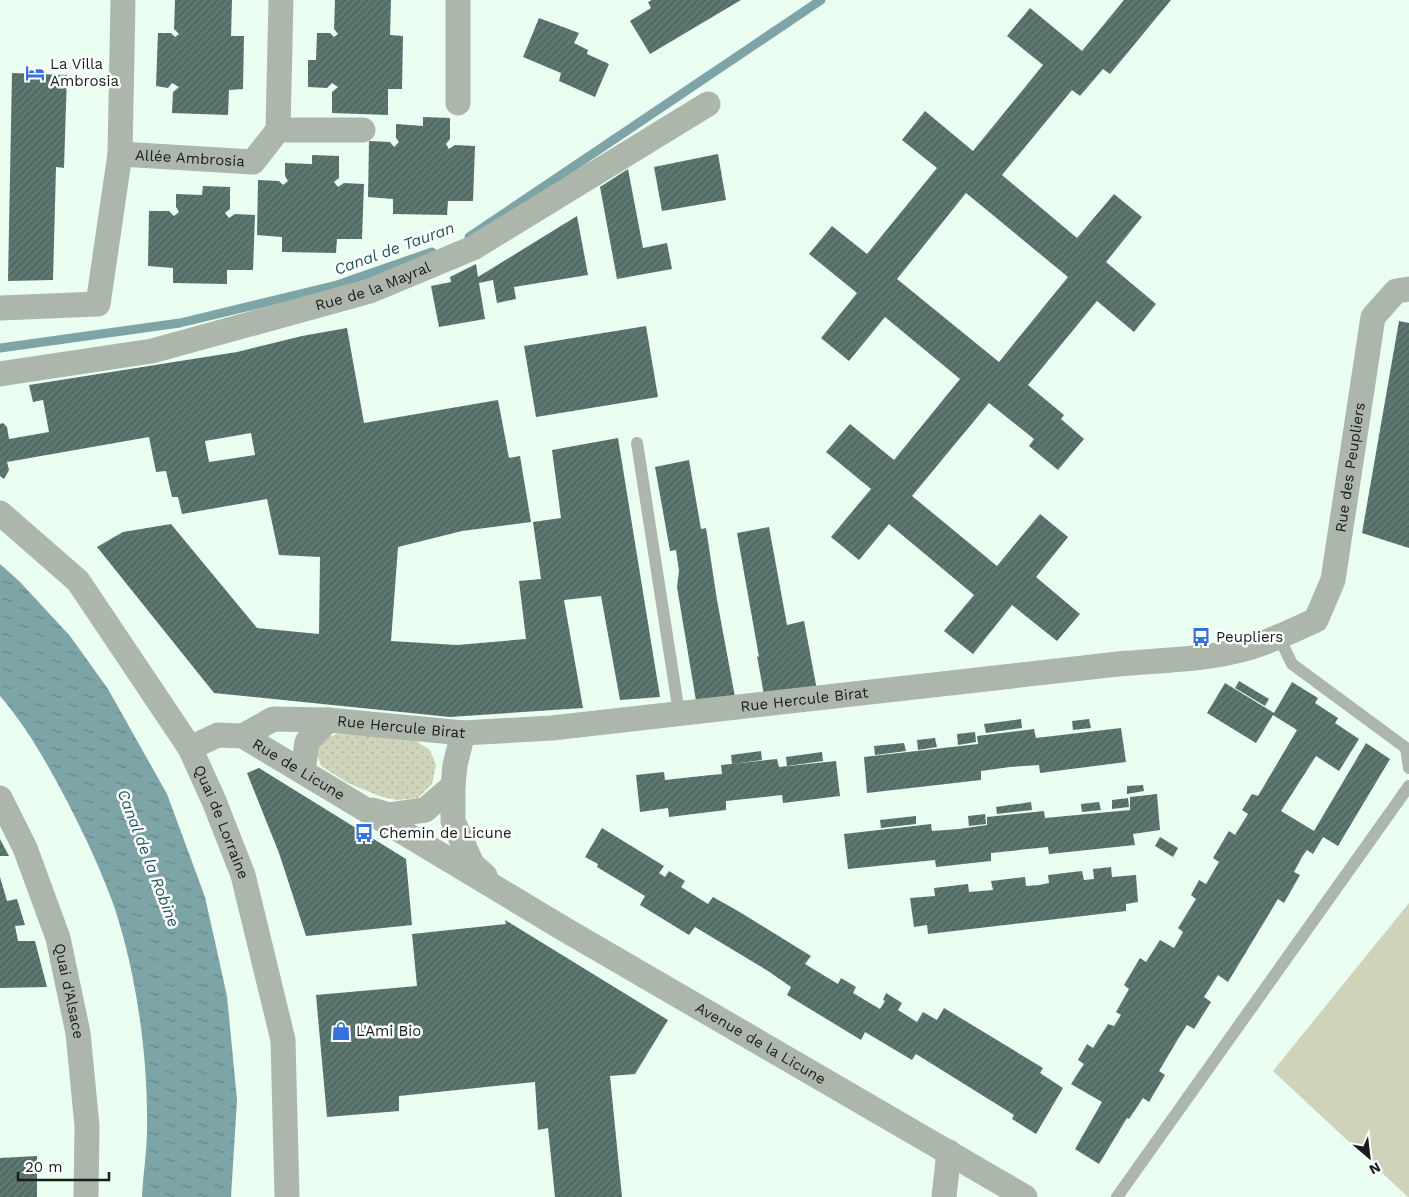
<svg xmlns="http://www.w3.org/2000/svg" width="1409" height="1197" font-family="'Work Sans',sans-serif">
  <defs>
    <pattern id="grass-dots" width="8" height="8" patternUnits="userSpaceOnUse" patternTransform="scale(1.25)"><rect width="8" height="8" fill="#ced3b9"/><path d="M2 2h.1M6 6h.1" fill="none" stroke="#b0b59e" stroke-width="1.8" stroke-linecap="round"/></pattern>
    <pattern id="water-ripples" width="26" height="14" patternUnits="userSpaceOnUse" patternTransform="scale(1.25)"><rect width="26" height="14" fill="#7da5a7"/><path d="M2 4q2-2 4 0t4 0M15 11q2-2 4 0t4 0" fill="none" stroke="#658687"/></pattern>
    <pattern id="building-hatch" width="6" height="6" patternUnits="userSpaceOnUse" patternTransform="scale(1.25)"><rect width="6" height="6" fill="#5d7871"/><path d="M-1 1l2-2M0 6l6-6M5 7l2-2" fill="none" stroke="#4c625c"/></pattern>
  </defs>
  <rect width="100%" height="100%" fill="#eafef1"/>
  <path fill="url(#grass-dots)" d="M337,734L413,739L430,750L436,765L432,784L418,798L397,800L382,797L348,783L321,766L317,754L320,743L328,737Z"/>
  <path fill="#ced3b9" d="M1409,903V1197H1408L1273,1071Z"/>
  <path fill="url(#water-ripples)" d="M0,564L20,582L70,636L108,689L167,794L205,897L227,996L237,1100L231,1197H142C143,1174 147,1152 147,1129C148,1057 137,977 115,909C102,872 85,836 67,801C48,765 27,727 0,696Z"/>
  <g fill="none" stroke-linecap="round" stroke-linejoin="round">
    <g stroke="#7da5a7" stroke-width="9">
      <path d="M469,237L821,0"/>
      <path d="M0,348L180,323L337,285L432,252"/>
    </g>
  </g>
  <g fill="url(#building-hatch)" fill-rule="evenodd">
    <path d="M175,0H232L231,36H244L243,89L229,90L228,115L172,113L173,92L179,87L172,83L168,88L156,86L158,33H171L175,37L179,34L174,29Z"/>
    <path d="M335,0H391L390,35L403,36L402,89H388V115L332,113V92L338,87L332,83L327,88L308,87V60H316L317,33H330L334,37L338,34L334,29Z"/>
    <path d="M652,0H741L650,54L630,21L651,8L648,2Z"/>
    <path d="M1124,0H1171L1110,74L1103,69L1080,96L1072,90L1002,175L1077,238L1114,194L1142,217L1106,262L1156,304L1134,332L1097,301L1028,385L1064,415L1061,419L1084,439L1058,470L1029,446L1034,439L989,403L912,496L997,566L1040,514L1068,537L1036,577L1080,614L1057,641L1012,605L973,654L944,631L974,595L889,524L859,560L831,537L871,489L826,452L850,424L894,460L960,379L885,317L849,361L821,338L857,293L809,254L832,226L867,254L937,168L902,140L925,111L973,151L1043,65L1007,36L1030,8L1082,51ZM966,193L1068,277L999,362L897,279Z"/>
    <path d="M539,18L579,33L574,43L588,50L587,54L609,64L595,97L559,81L561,73L523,57Z"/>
    <path d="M12,73L67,75L64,168L56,167L53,280L8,281Z"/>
    <path d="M423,117L450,118V139L446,144L449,149L455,145L475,146L473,201H448L447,215L393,214V199L368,197L369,141L390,142L394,147L399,142L396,138V124L423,126Z"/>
    <path d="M718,154L726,200L662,211L654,167Z"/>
    <path d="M312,155L339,156V178L334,182L338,187L344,183L364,184L362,239H337L336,253L282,252V237L257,235L258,180L279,181L283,185L288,181L285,176V163L312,164Z"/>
    <path d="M628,169L643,248L667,243L672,269L617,279L600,187Z"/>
    <path d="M203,186L230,187V209L225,213L229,218L235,214L255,215L253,270H227V284L173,283V268L148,266L149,211H169L174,216L179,212L176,207V194L202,195Z"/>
    <path d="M577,216L588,275L514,287L516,299L497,303L493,280L479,283L485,319L439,327L431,286L451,282L450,277L476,264L478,277Z"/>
    <path d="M1399,321L1409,323V548L1362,533Z"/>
    <path d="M646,326L658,397L536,417L524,346Z"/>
    <path d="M347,328L364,423L498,400L509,458L520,456L531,522L462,531L398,547L391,641L457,645L526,639L519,581L541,579L533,522L561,518L552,450L618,438L660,697L620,700L601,596L564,600L583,708L450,717L214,693L97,547L123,532L171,524L257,628L319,634L320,557L279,555L267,499L182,514L178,497H172L166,471L156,472L149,437L7,462L9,470L4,479L0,476V424L3,423L7,427L9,439L49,432L43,400L33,402L29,385L237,352L302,336ZM251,433L255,455L209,462L205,441Z"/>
    <path d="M689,460L701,529L706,528L717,600L735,697L696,701L677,587L679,571L676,550L670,551L655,467Z"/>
    <path d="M769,527L787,625L804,621L817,690L764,695L757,656L759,657L737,533Z"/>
    <path d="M1239,681L1269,699L1265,706L1235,688Z"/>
    <path d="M1292,682L1318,698L1315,703L1338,718L1335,723L1359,739L1339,771L1316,756L1281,811L1314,831L1366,743L1390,759L1338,846L1323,837L1313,854L1307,850L1302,857L1294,872L1300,875L1284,903L1278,899L1228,982L1218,975L1204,997L1211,1002L1194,1029L1187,1025L1178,1039L1159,1071L1165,1075L1149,1102L1143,1098L1129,1119L1127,1118L1099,1164L1075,1149L1102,1102L1071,1084L1084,1064L1078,1060L1087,1044L1093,1048L1108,1024L1114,1026L1121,1015L1116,1012L1129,989L1124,985L1140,958L1146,962L1160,940L1174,948L1183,932L1178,928L1196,899L1191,895L1199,880L1206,884L1219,862L1213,858L1229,831L1235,835L1248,814L1242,810L1252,794L1258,796L1297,730L1273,715L1256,743L1207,713L1225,683L1274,713Z"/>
    <path d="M1021,719L1022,728L986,733L984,724Z"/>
    <path d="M1089,719L1091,728L1073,730L1072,721Z"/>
    <path d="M1121,728L1126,762L1040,773L1039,765L1010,767L981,771V780L867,793L864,757L978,744L977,736L1034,729L1036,738Z"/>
    <path d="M975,732L976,742L958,745L957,734Z"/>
    <path d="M935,738L937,747L918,750L917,740Z"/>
    <path d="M904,743L906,751L875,755L874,746Z"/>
    <path d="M761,751L762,760L732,764L731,755Z"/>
    <path d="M822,752L823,761L787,766L786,757Z"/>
    <path d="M777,759L779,767L836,761L840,796L783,803L782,795L726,801V810L669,817L668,808L640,812L636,775L664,772L665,780L711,775L722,774L721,765Z"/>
    <path d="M259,768L406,859L412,925L306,936L279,853L247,773Z"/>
    <path d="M1143,785L1144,791L1127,794V786Z"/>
    <path d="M1157,794L1160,830L1133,834L1135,845L1049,854L1048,847L991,853V861L936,867L935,860L848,869L844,834L931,824L932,831L959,829L987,825V817L1044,811L1045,818L1130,810V797Z"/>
    <path d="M1128,798L1129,807L1112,809V800Z"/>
    <path d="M1031,802L1032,810L997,814L996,807Z"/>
    <path d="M1099,802L1101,810L1082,812L1081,804Z"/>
    <path d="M985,814L986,824L969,826L968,816Z"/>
    <path d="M916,816V824L881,828L880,820Z"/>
    <path d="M602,828L664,866L659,873L665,877L669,871L685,881L681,887L708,904L713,897L738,911L811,956L805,964L838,984L841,978L856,987L853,993L880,1009L885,1001L883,1000L886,993L902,1003L898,1010L917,1022L923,1012L937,1020L944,1008L1043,1068L1040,1073L1063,1088L1036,1134L1012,1119L1014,1115L916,1054L912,1060L865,1032L861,1040L787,995L791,987L768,971L695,927L689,935L640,905L645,896L597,867L598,864L585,857Z"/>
    <path d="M1160,837L1178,848L1173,857L1155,846Z"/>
    <path d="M0,839L9,856H0Z"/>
    <path d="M1111,867L1112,877L1136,875L1138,902L1126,904V911L928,934L927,925L914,927L910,898L935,896L934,888L968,884L969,892L993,890L991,881L1025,877L1026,886L1039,885L1049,883L1048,875L1082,871L1084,880L1094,879L1093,869Z"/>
    <path d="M0,877L7,901L17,899L25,925L15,926L18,941H35L47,987L0,988Z"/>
    <path d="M505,920L668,1020L635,1074L610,1076L622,1197H555L548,1128L538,1130L535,1082L399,1096V1111L327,1117L316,995L417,986L412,934L506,924Z"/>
    <path d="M37,1156V1197H0V1158Z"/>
  </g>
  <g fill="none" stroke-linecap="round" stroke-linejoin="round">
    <g stroke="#adb6aa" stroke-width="12">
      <path d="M637,443L679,713"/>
      <path d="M1279,637L1292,664L1406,748L1409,768"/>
      <path d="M1117,1197L1409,786"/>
    </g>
    <g stroke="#adb6aa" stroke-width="25">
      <path id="s1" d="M123,0L120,154L253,162L278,130H363"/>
      <path d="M458,103V0"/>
      <path d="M278,130L281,0"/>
      <path d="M0,308L98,304L120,154"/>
      <path id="s2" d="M0,374L152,351L370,291L473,248L708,104"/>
      <path id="s3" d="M0,513L78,581L190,748L214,801L243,875L283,1040L287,1197"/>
      <path id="s4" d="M243,736L564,929L1025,1197"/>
      <path id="s5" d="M190,748L218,735L243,736L273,719L328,720L463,733L552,728L1118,664C1161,660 1207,660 1248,648C1272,641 1294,630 1316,620L1333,580L1373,317L1396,291L1409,289"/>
      <path d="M303,771L307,742L328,720"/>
      <path d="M453,786V821L472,864L485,876"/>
      <path id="s6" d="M0,798L25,848L58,938L78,1033L87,1126L86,1197"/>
      <path d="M372,810L389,815L425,810L453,786L455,765L463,733"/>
      <path d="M944,1197L949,1152"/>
    </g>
  </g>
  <defs>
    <g id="hotel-bare" transform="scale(1.5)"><path d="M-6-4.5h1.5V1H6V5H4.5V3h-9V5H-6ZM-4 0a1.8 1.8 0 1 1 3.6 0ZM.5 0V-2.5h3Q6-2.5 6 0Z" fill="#3571df" stroke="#fff" stroke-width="2.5" paint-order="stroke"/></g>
    <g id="bus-bare" transform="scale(1.5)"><path d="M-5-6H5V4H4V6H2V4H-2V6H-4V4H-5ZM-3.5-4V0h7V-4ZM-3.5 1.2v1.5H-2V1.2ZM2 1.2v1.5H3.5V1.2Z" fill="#3571df" stroke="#fff" stroke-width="2.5" paint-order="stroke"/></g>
    <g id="shop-bare" transform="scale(1.5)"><path d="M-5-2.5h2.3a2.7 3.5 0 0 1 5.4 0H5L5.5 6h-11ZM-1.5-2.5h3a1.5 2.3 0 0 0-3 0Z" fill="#3571df" stroke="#fff" stroke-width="2.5" paint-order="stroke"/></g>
  </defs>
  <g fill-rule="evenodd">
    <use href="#hotel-bare" x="35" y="73"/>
    <use href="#bus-bare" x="1201" y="637"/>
    <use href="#bus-bare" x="364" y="833"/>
    <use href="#shop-bare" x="341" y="1031"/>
  </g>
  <g text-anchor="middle" stroke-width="5" stroke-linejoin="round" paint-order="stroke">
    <g font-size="15" fill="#161e19" stroke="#fff" text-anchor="start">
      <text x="50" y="69">La Villa<tspan x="50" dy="17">Ambrosia</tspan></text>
      <text x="1216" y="642">Peupliers</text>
      <text x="379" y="838">Chemin de Licune</text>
      <text x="356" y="1036">L'Ami Bio</text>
    </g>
    <g font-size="15" fill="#161e19" stroke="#fff">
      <text dy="5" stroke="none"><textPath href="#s1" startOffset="224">Allée Ambrosia</textPath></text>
      <text dy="5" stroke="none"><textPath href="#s2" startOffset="384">Rue de la Mayral</textPath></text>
      <text dy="5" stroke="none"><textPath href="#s5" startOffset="1302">Rue des Peupliers</textPath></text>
      <text dy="5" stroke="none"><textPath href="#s5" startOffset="624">Rue Hercule Birat</textPath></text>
      <text dy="5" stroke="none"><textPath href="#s5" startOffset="219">Rue Hercule Birat</textPath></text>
      <text dy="5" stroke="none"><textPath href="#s4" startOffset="65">Rue de Licune</textPath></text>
      <text dy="5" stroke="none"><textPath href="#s3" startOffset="385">Quai de Lorraine</textPath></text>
      <text dy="5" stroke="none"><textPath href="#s6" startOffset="206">Quai d'Alsace</textPath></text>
      <text dy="5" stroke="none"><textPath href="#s4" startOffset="602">Avenue de la Licune</textPath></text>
    </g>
    <g font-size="16" font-style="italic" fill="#1b5558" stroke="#fff">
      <text transform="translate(394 248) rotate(-20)" y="6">Canal de Tauran</text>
      <text transform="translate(149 858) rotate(69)" y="6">Canal de la Robine</text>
    </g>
  </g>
  <g transform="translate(1369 1157) rotate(152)" stroke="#ffffff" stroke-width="4" paint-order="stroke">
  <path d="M0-4L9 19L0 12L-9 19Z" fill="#161e19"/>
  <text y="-8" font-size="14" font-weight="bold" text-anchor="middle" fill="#161e19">N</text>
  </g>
  <path d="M18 1172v8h91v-8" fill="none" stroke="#161e19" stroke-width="2.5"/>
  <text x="25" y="1172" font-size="15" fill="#161e19" stroke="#ffffff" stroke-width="4" paint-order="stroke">20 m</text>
</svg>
